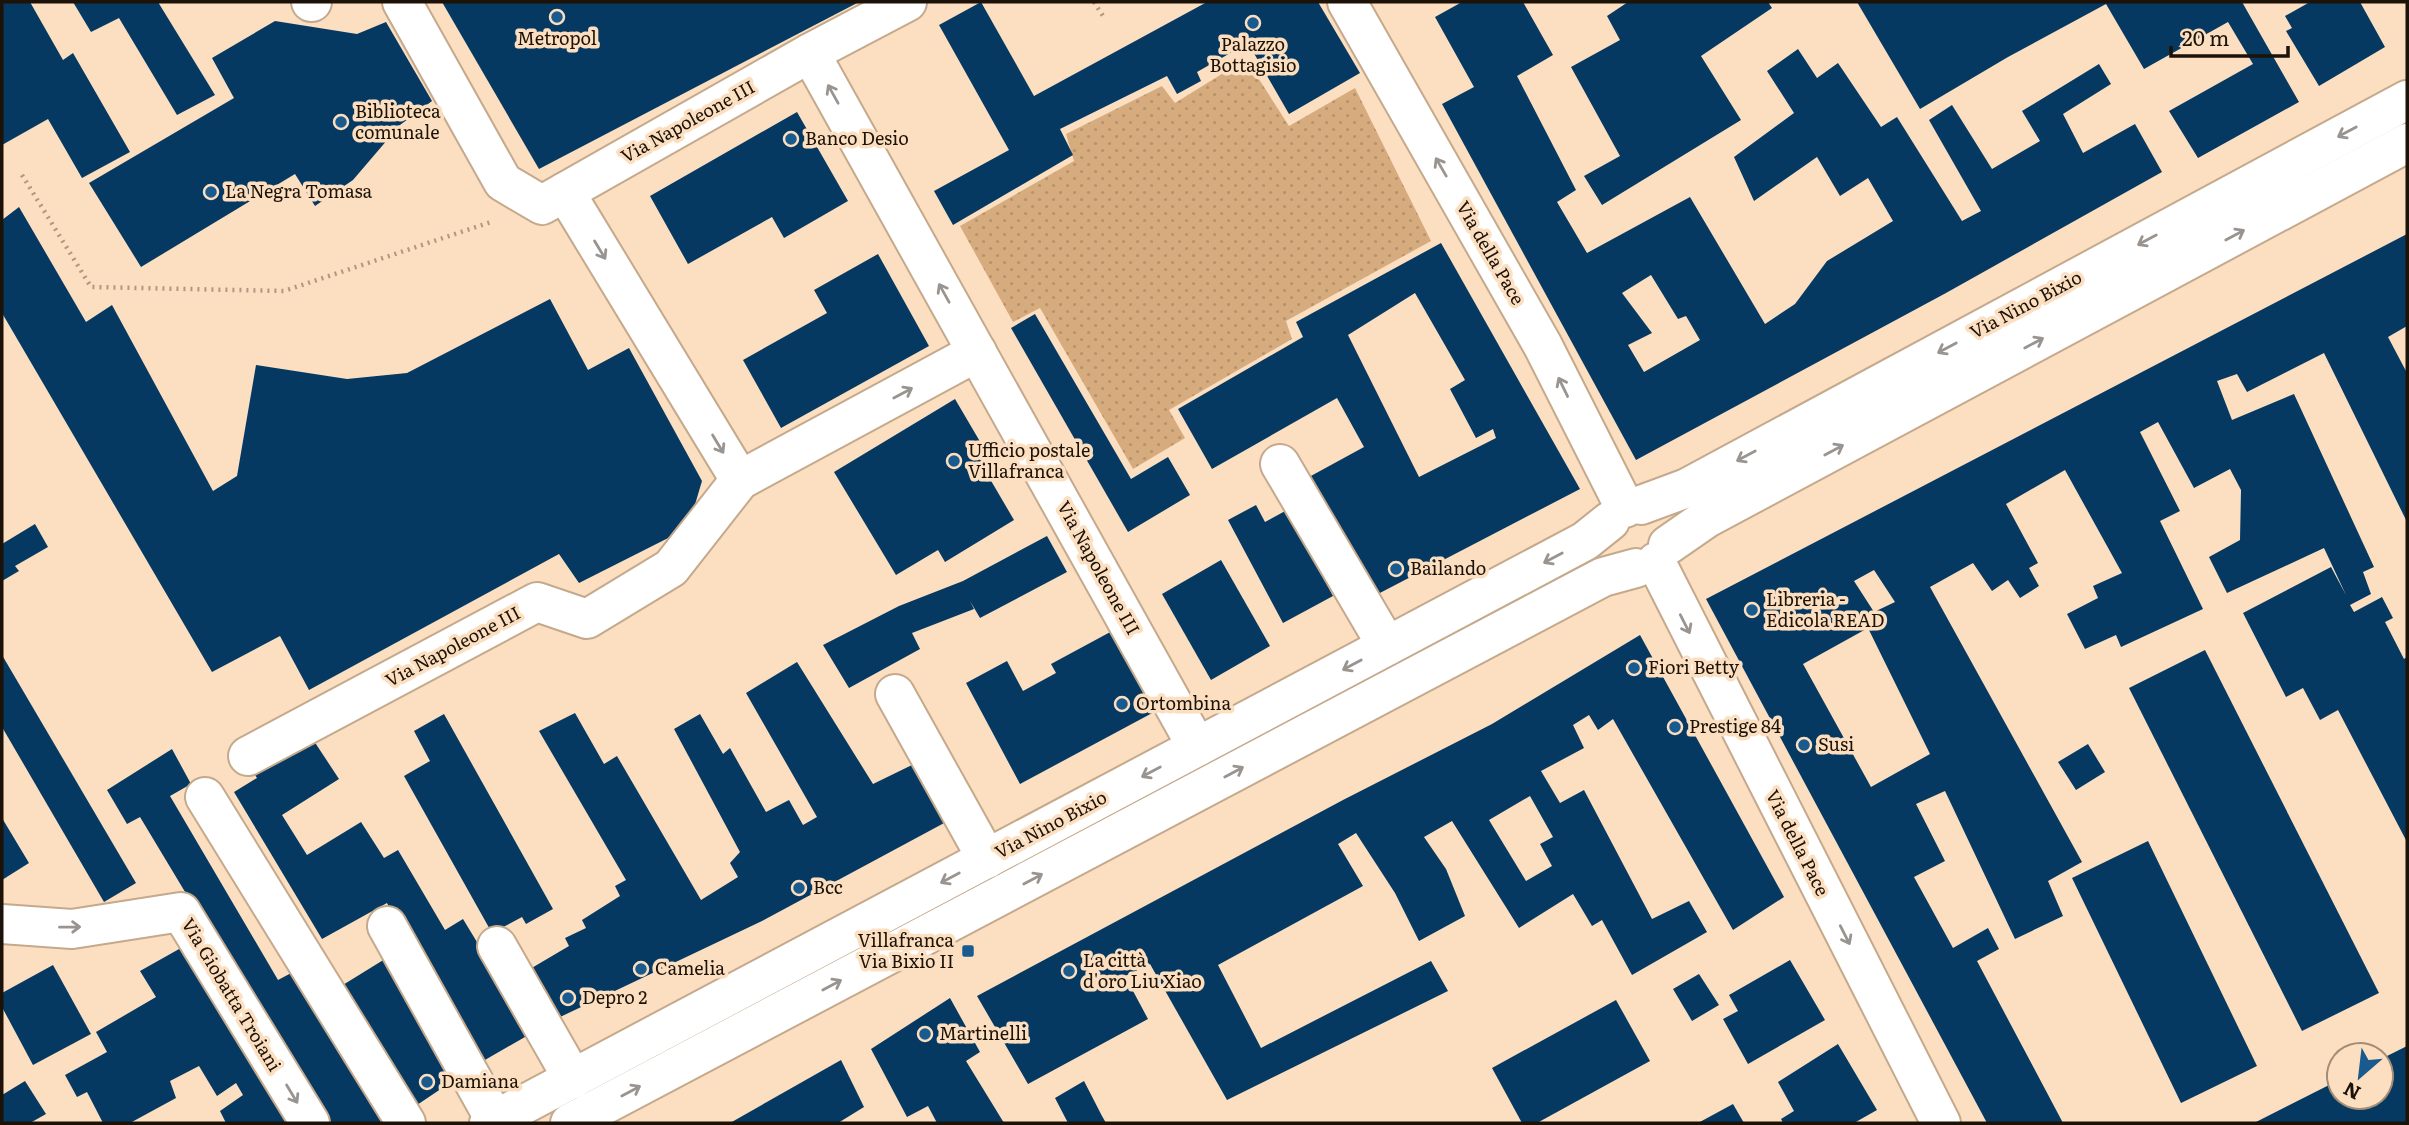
<svg xmlns="http://www.w3.org/2000/svg" width="2409" height="1125" font-family="Literata,serif">
  <defs>
    <pattern id="grass-dots" width="8" height="8" patternUnits="userSpaceOnUse" patternTransform="scale(1.75)"><rect width="8" height="8" fill="#d6ac7f"/><path d="M2 2h.1M6 6h.1" fill="none" stroke="#b7936c" stroke-width="1.8" stroke-linecap="round"/></pattern>
  </defs>
  <rect width="100%" height="100%" fill="#fcdfc0"/>
  <path fill="url(#grass-dots)" d="M1246,59L1289,126L1355,88L1431,241L1286,321L1292,339L1169,410L1185,438L1133,469L1040,308L1013,322L960,226L1074,161L1066,134L1162,86L1175,103Z"/>
  <g fill="#053962" fill-rule="evenodd">
    <path d="M2,2H30L63,60L73,53L130,152L82,178L48,119L2,145Z"/>
    <path d="M73,2H158L215,95L177,115L119,18L91,32Z"/>
    <path d="M442,2H859L539,169Z"/>
    <path d="M981,2L1034,96L1207,2H1318L1360,73L1289,114L1248,43L1197,72L1201,81L1177,94L1167,76L1060,129L1073,155L953,225L934,191L1009,150L939,25Z"/>
    <path d="M1462,2H1523L1553,55L1517,76L1576,190L1557,202L1587,253L1690,197L1765,324L1795,304L1827,261L1893,221L1868,178L1840,196L1817,157L1754,201L1734,157L1794,113L1767,71L1798,49L1817,78L1838,63L1881,127L1897,117L1962,221L1981,211L1929,120L1952,105L1992,169L2040,141L2022,111L2099,64L2111,84L2063,114L2083,153L2135,124L2162,172L1946,293L1636,460L1442,104L1474,87L1435,17ZM1651,275L1678,319L1686,316L1700,340L1644,372L1628,345L1652,333L1622,293Z"/>
    <path d="M1628,2H1768L1772,8L1701,56L1741,120L1602,205L1584,176L1620,156L1571,67L1620,40L1607,16Z"/>
    <path d="M1857,2H2242L2299,102L2198,158L2169,111L2253,64L2228,22L2144,69L2106,4L2008,57L1920,109Z"/>
    <path d="M2310,2H2360L2385,47L2319,86L2286,31L2292,28L2285,16Z"/>
    <path d="M275,21L357,34L386,22L432,101L400,125L353,180L315,206L295,174L141,267L89,183L234,98L212,58Z"/>
    <path d="M797,112L848,201L784,238L772,217L688,264L650,196Z"/>
    <path d="M19,207L86,322L112,305L213,491L237,476L256,365L347,379L407,373L550,299L588,370L629,348L702,481L688,528L579,583L559,554L309,690L280,636L212,672L2,313V220Z"/>
    <path d="M2407,234V326L2388,337L2407,373V522L2324,353L2247,392L2237,374L2217,381L2232,420L2294,394L2374,567L2363,572L2371,594L2350,605L2354,612L2382,597L2393,618L2385,622L2404,659L2407,657V842L2338,710L2320,720L2303,688L2286,697L2243,613L2331,567L2346,595L2324,548L2227,593L2209,557L2240,540L2241,490L2230,469L2194,488L2158,422L2140,432L2180,511L2160,521L2203,609L2121,647L2116,635L2085,649L2067,614L2098,598L2093,586L2122,573L2065,470L2006,504L2038,563L2029,568L2039,586L2020,598L2008,580L1992,591L1973,563L1930,587L2082,862L2048,881L2063,916L2015,939L1945,791L1916,804L1945,861L1914,877L1953,948L1988,928L1999,949L1977,961L2063,1123H1987L1706,599ZM1874,570L1895,602L1874,612L1854,581ZM1868,628L1930,754L1871,787L1803,664Z"/>
    <path d="M1441,243L1580,489L1376,595L1309,477L1364,447L1337,398L1212,469L1178,409L1303,337L1296,322ZM1415,293L1465,380L1450,389L1476,438L1493,429L1496,438L1419,477L1348,335Z"/>
    <path d="M878,254L929,346L781,428L743,360L827,313L814,290Z"/>
    <path d="M1035,314L1131,479L1168,457L1190,495L1128,532L1011,328Z"/>
    <path d="M955,399L992,462L983,467L1014,520L945,562L938,550L896,575L834,472Z"/>
    <path d="M1256,505L1265,522L1287,510L1333,596L1283,623L1228,520Z"/>
    <path d="M35,524L48,547L15,566L19,571L2,581V544Z"/>
    <path d="M1047,536L1067,572L980,618L970,601L974,609L912,633L920,649L849,688L823,645L899,606L963,581Z"/>
    <path d="M1221,560L1270,646L1211,680L1162,594Z"/>
    <path d="M1114,630L1156,711L1020,784L966,683L1007,661L1023,691L1056,673L1051,664Z"/>
    <path d="M1640,635L1784,897L1733,930L1613,719L1598,730L1589,715L1573,725L1584,748L1541,771L1560,803L1584,790L1652,919L1689,901L1707,932L1632,975L1602,920L1592,926L1573,894L1519,928L1452,821L1424,837L1446,869L1465,916L1419,941L1395,893L1356,833L1338,844L1363,886L1218,965L1261,1048L1431,961L1448,991L1227,1100L1150,964L1125,976L1148,1019L1028,1084L977,996L1343,800L1492,724ZM1530,796L1553,837L1540,844L1552,866L1526,881L1489,820Z"/>
    <path d="M2205,650L2379,993L2302,1031L2129,688Z"/>
    <path d="M2,655L136,883L104,902L2,727Z"/>
    <path d="M797,662L873,784L914,764L946,822L762,921L558,1018L478,1064L414,1107L338,988L393,954L411,950L387,903L322,939L234,792L257,778L251,769L312,738L339,779L282,815L307,855L361,822L384,858L398,850L445,930L463,919L503,985L569,946L565,938L586,928L582,920L620,896L615,886L626,880L539,731L575,713L604,764L617,756L701,900L738,877L730,863L740,852L674,729L700,714L723,754L730,748L766,812L789,800L803,825L817,817L746,693Z"/>
    <path d="M444,714L553,909L526,924L522,917L492,933L404,776L430,761L414,731Z"/>
    <path d="M2088,744L2105,772L2076,790L2058,762Z"/>
    <path d="M172,749L191,784L170,796L278,980L295,971L391,1123H324L140,817L127,824L107,790Z"/>
    <path d="M2,818L29,863L2,880Z"/>
    <path d="M2148,841L2257,1066L2181,1103L2072,878Z"/>
    <path d="M188,944L296,1123H226L220,1111L243,1095L236,1083L217,1096L199,1066L170,1081L176,1098L130,1123H103L87,1092L77,1097L65,1075L107,1052L96,1032L156,997L140,971Z"/>
    <path d="M1790,960L1825,1020L1748,1064L1723,1019L1738,1011L1729,995Z"/>
    <path d="M53,965L91,1034L33,1065L2,1007V993Z"/>
    <path d="M1699,974L1719,1005L1692,1021L1673,989Z"/>
    <path d="M950,998L980,1052L966,1061L1004,1123H937L928,1106L907,1117L871,1049Z"/>
    <path d="M1616,1000L1650,1061L1537,1123H1522L1492,1068Z"/>
    <path d="M1838,1044L1877,1110L1854,1123H1783L1781,1119L1794,1111L1778,1082Z"/>
    <path d="M2407,1046V1123H2254L2339,1080V1097H2381V1059Z"/>
    <path d="M841,1060L864,1107L838,1123H730Z"/>
    <path d="M25,1081L46,1114L30,1123H2V1095Z"/>
    <path d="M1084,1081L1102,1116L1106,1123H1068L1055,1098Z"/>
    <path d="M1733,1104L1744,1123H1698Z"/>
  </g>
  <g fill="none" stroke-linecap="round" stroke-linejoin="round">
    <g stroke="#c5a98c" stroke-width="42">
      <g id="minor">
        <path d="M311,2H312"/>
        <path d="M402,2L503,182L542,205L810,53L907,2"/>
        <path d="M1347,2L1543,346L1625,508"/>
        <path d="M810,53L1197,747"/>
        <path d="M565,192L740,480L977,352"/>
        <path d="M1280,464L1387,646"/>
        <path d="M1641,505L1687,488L2407,100"/>
        <path d="M1668,545L1707,518L2407,143"/>
        <path d="M1656,562L1941,1123"/>
        <path d="M895,694L987,859"/>
        <path d="M248,756L537,602L587,619L671,568L740,480"/>
        <path d="M205,797L406,1123"/>
        <path d="M2,924L72,929L181,912L310,1123"/>
        <path d="M387,926L495,1120"/>
        <path d="M497,946L573,1079"/>
        <path d="M489,1123L1585,541L1610,521"/>
        <path d="M570,1123L1603,577L1636,568"/>
      </g>
    </g>
    <g stroke="#af9880" stroke-width="4.5" stroke-dasharray="2 5" stroke-linecap="butt">
      <path d="M1094,2L1105,19"/>
      <path d="M22,175L91,287L284,291L491,222"/>
    </g>
    <use href="#minor" stroke="#fff" stroke-width="38"/>
  </g>
  <defs><path id="oneway-shaft" d="M-6 0H5M1.5-3L5.5 0L1.5 3" fill="none" stroke-width="1.6" stroke-linecap="round" stroke-linejoin="round" transform="scale(1.75)"/></defs>
  <g stroke="#99948f">
    <use href="#oneway-shaft" transform="translate(833 94) rotate(-119)"/>
    <use href="#oneway-shaft" transform="translate(2347 132) rotate(152)"/>
    <use href="#oneway-shaft" transform="translate(1441 167) rotate(-120)"/>
    <use href="#oneway-shaft" transform="translate(2235 235) rotate(-28)"/>
    <use href="#oneway-shaft" transform="translate(2147 240) rotate(152)"/>
    <use href="#oneway-shaft" transform="translate(600 250) rotate(59)"/>
    <use href="#oneway-shaft" transform="translate(944 293) rotate(-119)"/>
    <use href="#oneway-shaft" transform="translate(2034 343) rotate(-28)"/>
    <use href="#oneway-shaft" transform="translate(1947 348) rotate(152)"/>
    <use href="#oneway-shaft" transform="translate(1563 387) rotate(-116)"/>
    <use href="#oneway-shaft" transform="translate(903 393) rotate(-28)"/>
    <use href="#oneway-shaft" transform="translate(718 444) rotate(59)"/>
    <use href="#oneway-shaft" transform="translate(1834 450) rotate(-28)"/>
    <use href="#oneway-shaft" transform="translate(1746 456) rotate(152)"/>
    <use href="#oneway-shaft" transform="translate(1553 558) rotate(152)"/>
    <use href="#oneway-shaft" transform="translate(1685 624) rotate(63)"/>
    <use href="#oneway-shaft" transform="translate(1352 665) rotate(152)"/>
    <use href="#oneway-shaft" transform="translate(1151 772) rotate(152)"/>
    <use href="#oneway-shaft" transform="translate(1234 772) rotate(-28)"/>
    <use href="#oneway-shaft" transform="translate(950 878) rotate(152)"/>
    <use href="#oneway-shaft" transform="translate(1033 879) rotate(-28)"/>
    <use href="#oneway-shaft" transform="translate(70 927) rotate(-1)"/>
    <use href="#oneway-shaft" transform="translate(1845 935) rotate(63)"/>
    <use href="#oneway-shaft" transform="translate(832 985) rotate(-28)"/>
    <use href="#oneway-shaft" transform="translate(631 1091) rotate(-28)"/>
    <use href="#oneway-shaft" transform="translate(292 1094) rotate(59)"/>
  </g>
  <g fill="#195a8f" stroke="#fcdfc0" stroke-width="2.5">
    <circle cx="557" cy="17" r="7"/>
    <circle cx="1253" cy="23" r="7"/>
    <circle cx="341" cy="122" r="7"/>
    <circle cx="791" cy="139" r="7"/>
    <circle cx="211" cy="192" r="7"/>
    <circle cx="954" cy="461" r="7"/>
    <circle cx="1396" cy="569" r="7"/>
    <circle cx="1752" cy="610" r="7"/>
    <circle cx="1634" cy="668" r="7"/>
    <circle cx="1122" cy="704" r="7"/>
    <circle cx="1675" cy="727" r="7"/>
    <circle cx="1804" cy="745" r="7"/>
    <circle cx="799" cy="888" r="7"/>
    <rect x="961" y="944" width="14" height="14" rx="3.5"/>
    <circle cx="641" cy="969" r="7"/>
    <circle cx="1069" cy="971" r="7"/>
    <circle cx="568" cy="998" r="7"/>
    <circle cx="925" cy="1034" r="7"/>
    <circle cx="427" cy="1082" r="7"/>
  </g>
  <g text-anchor="middle" stroke-width="7" stroke-linejoin="round" paint-order="stroke">
    <g font-size="18" fill="#1c1207" stroke="#fcdfc0" text-anchor="start">
      <text x="557" y="45" text-anchor="middle">Metropol</text>
      <text x="1253" y="51" text-anchor="middle">Palazzo<tspan x="1253" dy="21">Bottagisio</tspan></text>
      <text x="355" y="118">Biblioteca<tspan x="355" dy="21">comunale</tspan></text>
      <text x="805" y="145">Banco Desio</text>
      <text x="225" y="198">La Negra Tomasa</text>
      <text x="968" y="457">Ufficio postale<tspan x="968" dy="21">Villafranca</tspan></text>
      <text x="1410" y="575">Bailando</text>
      <text x="1766" y="606">Libreria -<tspan x="1766" dy="21">Edicola READ</tspan></text>
      <text x="1648" y="674">Fiori Betty</text>
      <text x="1136" y="710">Ortombina</text>
      <text x="1689" y="733">Prestige 84</text>
      <text x="1818" y="751">Susi</text>
      <text x="813" y="894">Bcc</text>
      <text x="954" y="947" text-anchor="end">Villafranca<tspan x="954" dy="21">Via Bixio II</tspan></text>
      <text x="1083" y="967">La città<tspan x="1083" dy="21">d'oro Liu Xiao</tspan></text>
      <text x="655" y="975">Camelia</text>
      <text x="582" y="1004">Depro 2</text>
      <text x="939" y="1040">Martinelli</text>
      <text x="441" y="1088">Damiana</text>
    </g>
    <g font-size="18" fill="#1c1207" stroke="#fcdfc0">
      <text transform="translate(688 122) rotate(-29)" y="6">Via Napoleone III</text>
      <text transform="translate(1490 253) rotate(60)" y="6">Via della Pace</text>
      <text transform="translate(2026 305) rotate(-28)" y="6">Via Nino Bixio</text>
      <text transform="translate(1098 568) rotate(61)" y="6">Via Napoleone III</text>
      <text transform="translate(453 647) rotate(-28)" y="6">Via Napoleone III</text>
      <text transform="translate(1051 825) rotate(-28)" y="6">Via Nino Bixio</text>
      <text transform="translate(1797 843) rotate(63)" y="6">Via della Pace</text>
      <text transform="translate(231 995) rotate(59)" y="6">Via Giobatta Troiani</text>
    </g>
  </g>
  <rect width="2409" height="1125" fill="none" stroke="#1c1207" stroke-width="7"/>
  <g transform="translate(2360 1076) rotate(208)"><circle r="33" fill="#fcdfc0" stroke="#a28d76" stroke-width="2"/>
  <path d="M0-5L12 26L0 18L-12 26Z" fill="#195a8f"/>
  <text y="-10" font-size="19" font-weight="bold" text-anchor="middle" fill="#1c1207">N</text>
  </g>
  <path d="M2171 46v10h117v-10" fill="none" stroke="#1c1207" stroke-width="3.5"/>
  <text x="2182" y="46" font-size="21" fill="#1c1207" stroke="#fcdfc0" stroke-width="5" paint-order="stroke">20 m</text>
</svg>
